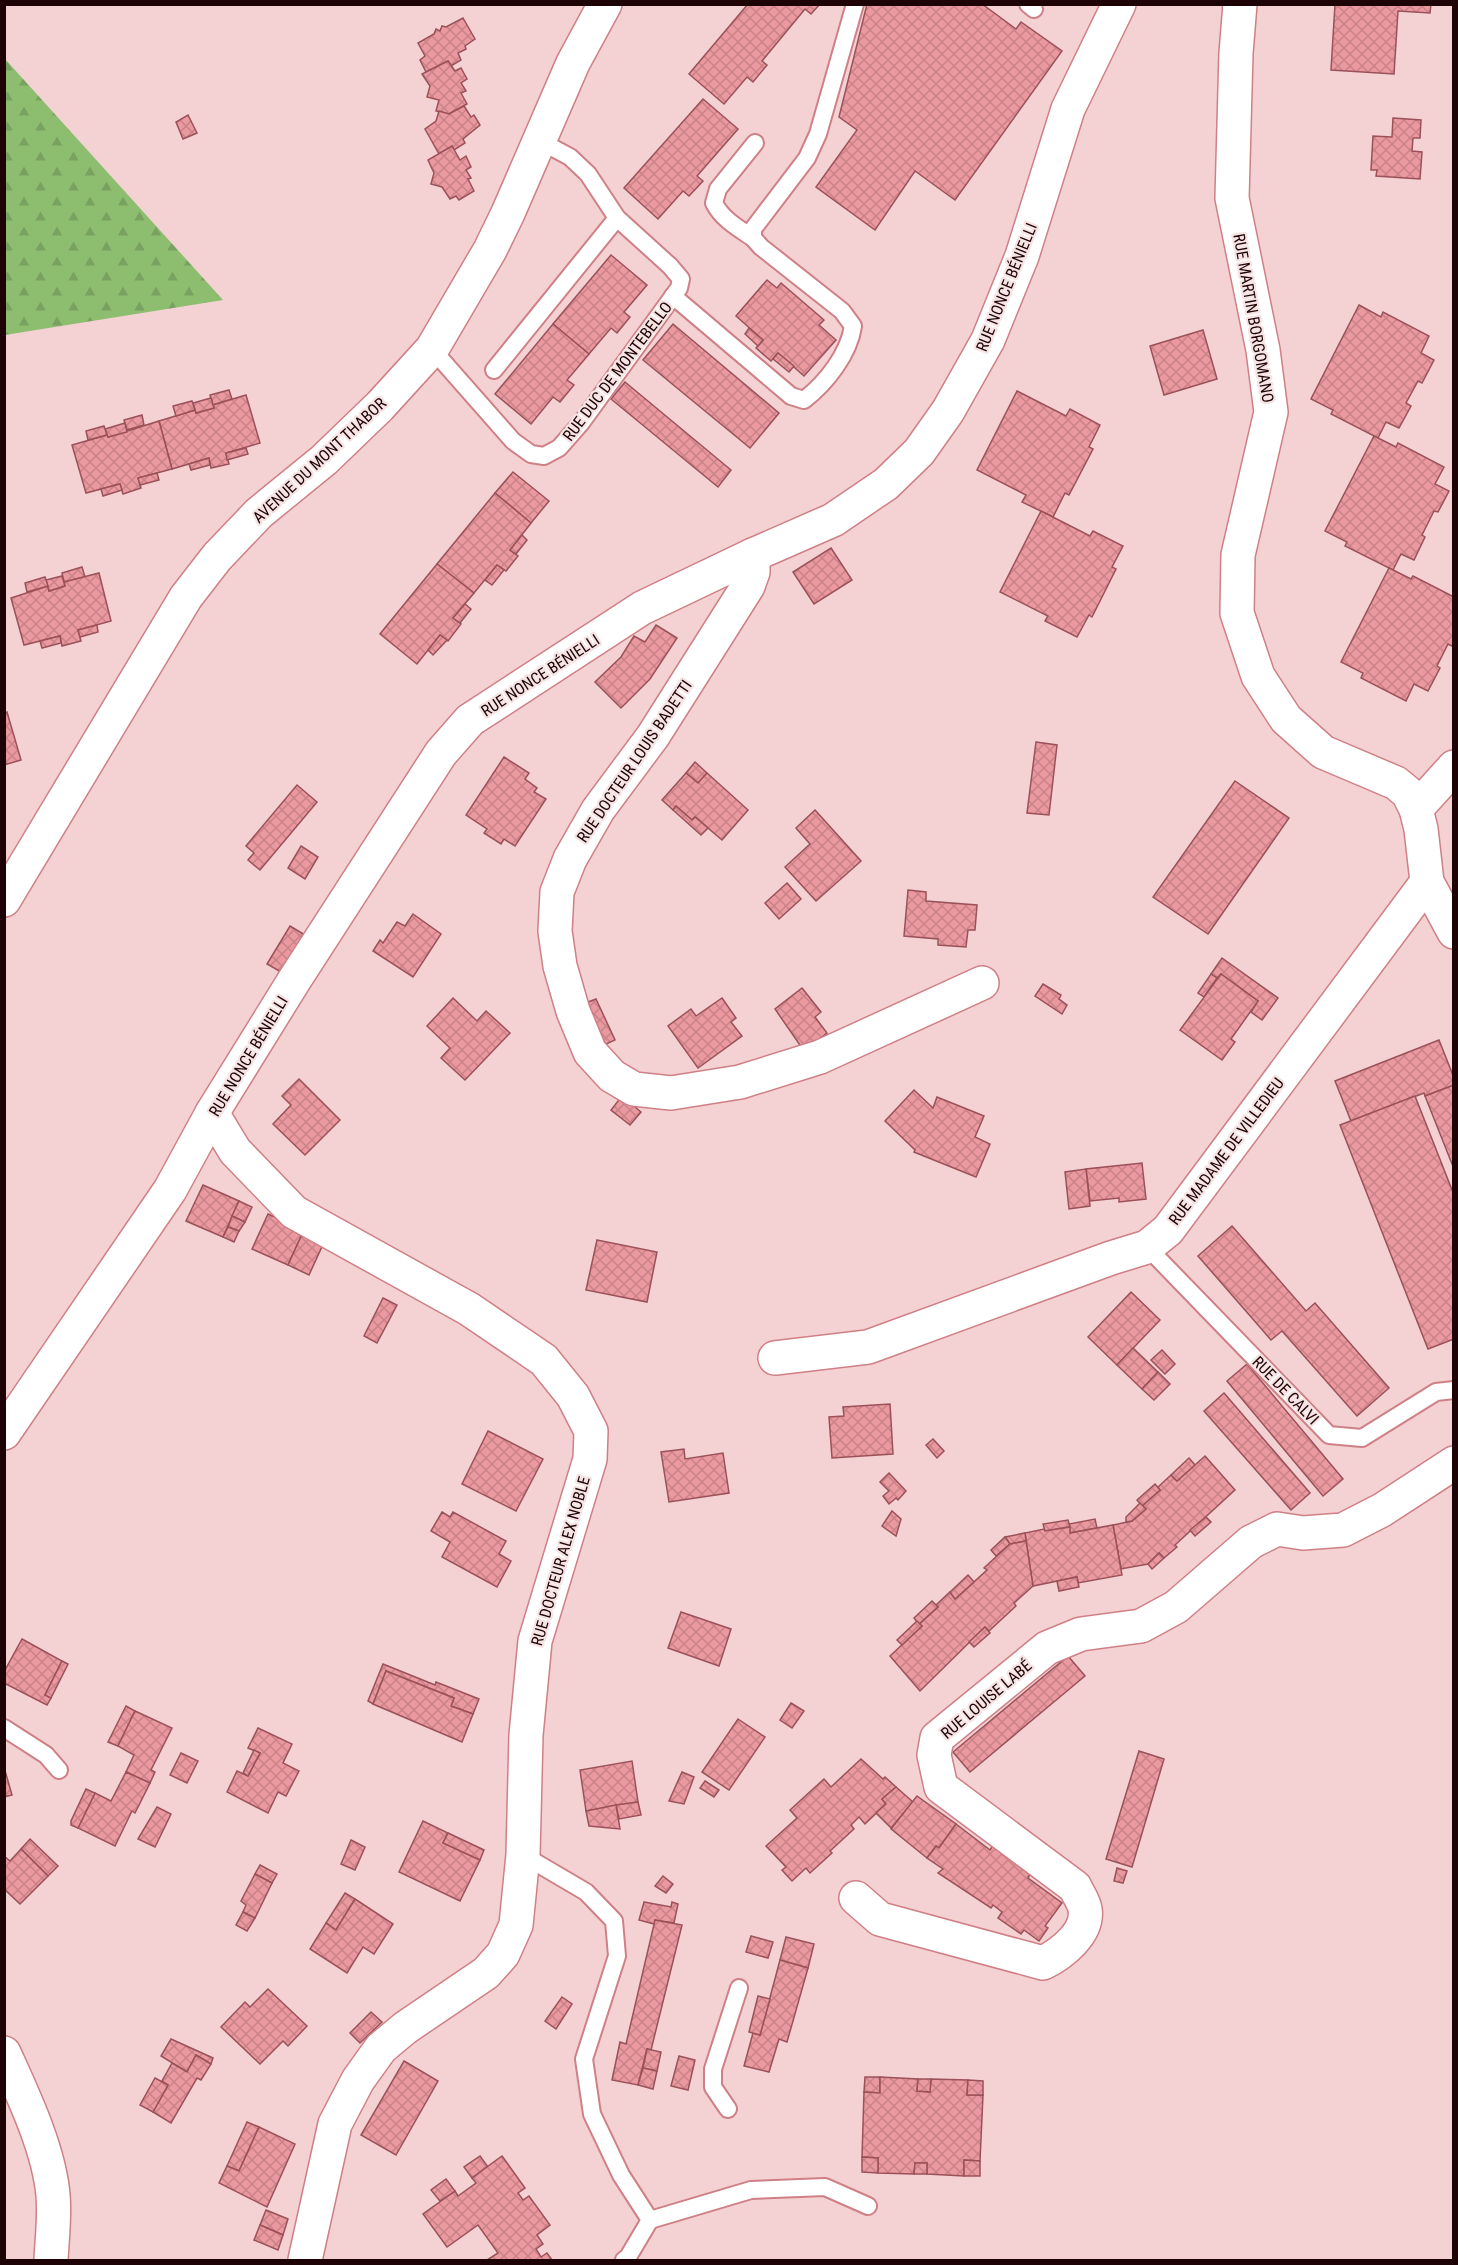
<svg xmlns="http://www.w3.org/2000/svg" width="1458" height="2265" font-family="'Roboto Condensed',sans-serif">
  <defs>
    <pattern id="forest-firs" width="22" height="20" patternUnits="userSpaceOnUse" patternTransform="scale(1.5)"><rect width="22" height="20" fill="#8dbe70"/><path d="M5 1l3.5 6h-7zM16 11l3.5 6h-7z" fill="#79a260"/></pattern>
    <pattern id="building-cross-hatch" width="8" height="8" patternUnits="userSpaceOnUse" patternTransform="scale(1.5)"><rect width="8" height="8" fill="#eb99a0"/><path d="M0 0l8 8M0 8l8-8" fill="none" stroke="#c98288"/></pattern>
  </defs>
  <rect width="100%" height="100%" fill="#f4d1d3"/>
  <path fill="url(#forest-firs)" d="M5,59L223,300L5,335Z"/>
  <g fill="url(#building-cross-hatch)" stroke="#9b5159" stroke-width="1.5">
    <path d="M748,4H820L811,14L805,9L762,61L767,65L753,82L747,77L724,104L689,74Z"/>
    <path d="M867,4H982L1016,29L1021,22L1062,51L955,200L915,171L875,230L816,187L857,130L839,117Z"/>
    <path d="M1335,4H1431L1430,13L1398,11L1394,74L1331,70Z"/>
    <path d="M463,18L475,39L465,46L466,49L458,53L461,60L451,66L448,61L426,72L420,60L425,56L418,43L434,34L436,29L440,31L442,26L446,27Z"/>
    <path d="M448,61L455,71L461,68L467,79L461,83L466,91L461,93L467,104L449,114L436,111L439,100L427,97L430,86L422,74Z"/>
    <path d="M703,99L738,129L697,176L703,181L689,196L683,191L658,219L624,188Z"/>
    <path d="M464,106L471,117L474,115L480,125L463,139L465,143L454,150L452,146L439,154L425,129L436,121L439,111L449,114Z"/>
    <path d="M188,115L197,133L183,139L176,122Z"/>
    <path d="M1393,118L1421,120L1420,138H1413L1412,151L1422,152L1420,179L1376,176L1377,170H1371L1373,136L1392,137Z"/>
    <path d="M452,146L460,160L466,156L471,167L466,170L471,178L468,179L474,191L459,200L456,196L450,199L442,187L431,184L434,173L428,160Z"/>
    <path d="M611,255L647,285L624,312L630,317L617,333L611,328L589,354L553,324Z"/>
    <path d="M767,280L777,288L781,283L824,320L819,325L836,340L804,376L778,353L771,361L756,348L763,340L736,316Z"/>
    <path d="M1359,305L1381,317L1383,312L1429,336L1421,353L1434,360L1422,383L1418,381L1406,403L1411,406L1399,428L1386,422L1378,438L1331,414L1333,410L1311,399Z"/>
    <path d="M553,324L589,354L567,380L574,385L560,402L553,397L531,424L495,394Z"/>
    <path d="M673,324L779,413L750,448L643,360Z"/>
    <path d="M749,328L763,340L758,346L745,334Z"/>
    <path d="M1203,330L1217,379L1164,395L1150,346Z"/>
    <path d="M778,353L794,366L789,372L773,359Z"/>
    <path d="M625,382L731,470L718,487L611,399Z"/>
    <path d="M229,390L232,399L213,405L210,395Z"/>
    <path d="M1017,391L1066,416L1070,409L1100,425L1089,447L1093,449L1069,495L1065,493L1053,517L1022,502L1026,495L977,470Z"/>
    <path d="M246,395L260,443L226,453L229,464L211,468L209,458L172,469L159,421L195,410L196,413L214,408L213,405Z"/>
    <path d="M211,398L214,408L196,413L193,403Z"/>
    <path d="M192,401L195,410L176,416L173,406Z"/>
    <path d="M142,415L144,425L127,430L124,420Z"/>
    <path d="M159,421L172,469L138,478L141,488L123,494L120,484L86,493L72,445L107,435L108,437Z"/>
    <path d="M125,423L127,432L108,437L105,429Z"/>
    <path d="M104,426L107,435L88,440L86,431Z"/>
    <path d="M1374,436L1396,447L1398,443L1444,467L1435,484L1449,491L1438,512L1434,511L1422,535L1425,537L1414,560L1401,554L1393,570L1345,546L1347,542L1325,531Z"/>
    <path d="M246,448L248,454L227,460L226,453Z"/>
    <path d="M209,458L210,465L191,470L189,464Z"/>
    <path d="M513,472L549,501L531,523L495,493Z"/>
    <path d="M157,473L159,480L140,485L138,478Z"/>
    <path d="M120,484L122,490L103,496L101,489Z"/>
    <path d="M495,493L531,523L510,550L518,556L506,571L497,565L474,593L437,564Z"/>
    <path d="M1041,511L1090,536L1093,531L1123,546L1112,567L1116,569L1092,617L1089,615L1077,637L1045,621L1048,616L1000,592Z"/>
    <path d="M522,535L527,540L516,554L510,550Z"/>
    <path d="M831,548L852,580L814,604L793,572Z"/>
    <path d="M437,564L474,593L453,618L461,624L448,641L440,635L417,664L380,634Z"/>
    <path d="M497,565L504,570L492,585L485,580Z"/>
    <path d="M82,567L85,577L64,582L62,573Z"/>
    <path d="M1389,568L1411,579L1413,576L1454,597V643L1452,646L1448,644L1437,666L1440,668L1428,691L1414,684L1406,701L1361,678L1363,673L1341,662Z"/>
    <path d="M99,573L111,621L78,630L81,641L62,646L60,636L24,645L11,598L48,586L49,591L65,586L64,582Z"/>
    <path d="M62,576L65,586L49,591L46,580Z"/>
    <path d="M45,577L48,586L27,592L25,583Z"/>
    <path d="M465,604L471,609L460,623L453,618Z"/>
    <path d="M97,625L98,632L80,637L78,630Z"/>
    <path d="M656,625L677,638L650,679L621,708L595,682L621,657L634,636L645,642Z"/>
    <path d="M440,635L447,640L433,655L428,650Z"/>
    <path d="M60,636L61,643L42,648L40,641Z"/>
    <path d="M7,712L21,760L4,765V713Z"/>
    <path d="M1036,742L1057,745L1049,815L1027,813Z"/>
    <path d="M504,757L529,773L525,779L537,788L534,792L546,799L515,846L504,839L501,844L484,833L487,829L466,815Z"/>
    <path d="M695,762L707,773L698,783L686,773Z"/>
    <path d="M686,773L698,783L707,773L748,810L722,840L695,817L692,820L676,806L673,810L662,800Z"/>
    <path d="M1235,781L1289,818L1208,934L1153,897Z"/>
    <path d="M297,785L317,802L260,870L248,860L254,853L246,846Z"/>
    <path d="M676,806L692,820L695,817L708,828L701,835L673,810Z"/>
    <path d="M815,810L861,861L816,901L785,867L810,844L796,828Z"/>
    <path d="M301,846L318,857L305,879L288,868Z"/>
    <path d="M787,883L801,899L779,919L765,903Z"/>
    <path d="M908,890L926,892V901L977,905L975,930H968L966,947L938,945V939L904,936Z"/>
    <path d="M413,914L441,934L413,977L373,951L380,940L383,943L397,922L405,926Z"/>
    <path d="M290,926L305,935L281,972L267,964Z"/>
    <path d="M1222,958L1278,998L1262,1020L1251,1012L1258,1001L1221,974L1217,978L1211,974Z"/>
    <path d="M1211,974L1217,978L1204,997L1198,993Z"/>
    <path d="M1221,974L1258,1001L1231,1039L1235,1042L1222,1060L1180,1030Z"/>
    <path d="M1043,984L1061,995L1059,999L1067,1005L1062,1014L1035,996Z"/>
    <path d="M802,988L821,1012L815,1017L827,1033L804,1051L775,1009Z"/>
    <path d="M453,998L477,1021L486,1011L510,1033L465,1080L441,1058L450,1048L427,1026Z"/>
    <path d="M722,998L736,1018L731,1022L742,1036L698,1068L668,1026L691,1009L696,1016Z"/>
    <path d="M596,999L615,1040L602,1046L583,1004Z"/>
    <path d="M1439,1040L1454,1078V1085L1425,1096L1424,1093L1351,1121L1335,1081Z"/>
    <path d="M299,1079L340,1120L305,1155L273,1124L291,1105L282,1096Z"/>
    <path d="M1454,1085V1169L1425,1096Z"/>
    <path d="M914,1090L933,1108L937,1097L984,1116L975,1137L990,1144L976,1177L914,1152L915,1150L885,1121Z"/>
    <path d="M622,1096L641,1112L630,1125L611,1110Z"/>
    <path d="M1415,1096L1454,1195V1339L1428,1349L1340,1125Z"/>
    <path d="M1142,1163L1146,1199L1119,1202V1198L1090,1201L1086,1169Z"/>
    <path d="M1086,1169L1090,1206L1069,1209L1065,1172Z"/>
    <path d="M203,1185L239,1201L223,1237L186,1221Z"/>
    <path d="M239,1201L252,1207L245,1222L232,1216Z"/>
    <path d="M268,1214L304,1230L288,1265L252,1249Z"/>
    <path d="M232,1216L245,1222L239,1231L228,1227Z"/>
    <path d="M1232,1226L1306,1311L1315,1303L1389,1388L1357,1416L1282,1331L1271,1340L1198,1256Z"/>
    <path d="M228,1227L239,1231L234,1242L223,1237Z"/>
    <path d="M304,1230L325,1240L309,1275L288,1265Z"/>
    <path d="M597,1240L657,1252L647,1302L586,1290Z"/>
    <path d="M1131,1292L1160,1320L1117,1365L1088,1337Z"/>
    <path d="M383,1298L397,1305L377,1343L364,1336Z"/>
    <path d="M1133,1348L1158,1372L1142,1389L1117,1365Z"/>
    <path d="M1162,1350L1175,1364L1165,1374L1151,1360Z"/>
    <path d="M1247,1364L1343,1479L1323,1496L1227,1381Z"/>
    <path d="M1158,1372L1170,1384L1154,1400L1142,1389Z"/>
    <path d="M1224,1393L1310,1493L1291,1510L1204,1411Z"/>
    <path d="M890,1404L893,1454L832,1458L829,1417L844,1416L843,1407Z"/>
    <path d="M488,1431L543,1459L516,1511L462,1484Z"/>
    <path d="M933,1439L944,1451L937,1458L926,1445Z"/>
    <path d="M684,1449L685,1459L723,1453L729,1493L669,1502L661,1452Z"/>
    <path d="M1205,1456L1235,1490L1175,1545L1177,1547L1164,1558L1159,1553L1148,1564L1121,1569L1113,1525L1132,1521L1146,1509L1142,1506L1160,1490L1158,1487L1171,1475L1177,1481Z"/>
    <path d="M1189,1458L1195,1465L1177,1481L1171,1475Z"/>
    <path d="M889,1473L906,1491L898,1500L896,1498L889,1504L883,1496L889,1491L880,1482Z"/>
    <path d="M1155,1484L1160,1490L1142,1506L1137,1500Z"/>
    <path d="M1140,1503L1146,1509L1132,1521L1126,1522V1517Z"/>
    <path d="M892,1511L901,1519L896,1536L882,1526Z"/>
    <path d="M442,1512L450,1517L453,1512L506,1541L499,1554L511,1561L497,1587L442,1557L450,1542L431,1531Z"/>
    <path d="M1206,1517L1211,1522L1195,1536L1190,1530Z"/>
    <path d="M1095,1519L1097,1528L1070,1533L1069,1524Z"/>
    <path d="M1068,1520L1070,1527L1045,1531L1043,1524Z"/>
    <path d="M1113,1525L1122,1575L1078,1583L1077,1577L1033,1586L1025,1533L1044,1529L1045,1531L1070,1527V1533Z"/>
    <path d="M1025,1533L1026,1541L1010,1544L1005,1537Z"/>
    <path d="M1005,1537L1010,1544L996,1556L991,1550Z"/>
    <path d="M1026,1541L1033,1586L1014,1603L1016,1606L989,1631L985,1627L920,1691L890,1656L922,1626L919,1624L938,1607L936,1605L950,1592L955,1599L987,1570L984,1568L1010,1544Z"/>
    <path d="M1159,1553L1164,1558L1152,1569L1148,1564Z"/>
    <path d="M968,1575L974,1582L955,1599L950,1592Z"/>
    <path d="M1077,1577L1079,1587L1059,1591L1057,1581Z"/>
    <path d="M932,1601L938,1607L919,1624L914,1618Z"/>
    <path d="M681,1612L731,1629L719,1666L668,1648Z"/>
    <path d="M917,1621L922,1626L902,1645L897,1640Z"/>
    <path d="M985,1627L990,1633L974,1647L969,1642Z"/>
    <path d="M22,1639L62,1661L45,1695L51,1698L47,1705L4,1683V1672Z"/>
    <path d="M1068,1656L1085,1676L970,1772L953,1752Z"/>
    <path d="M62,1661L68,1664L51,1698L45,1695Z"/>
    <path d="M383,1664L435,1685L436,1682L479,1699L473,1714L451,1706L454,1698L386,1671L373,1704L368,1701Z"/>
    <path d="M386,1671L454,1698L451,1706L473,1714L462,1742L373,1704Z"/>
    <path d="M791,1703L804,1711L792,1728L780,1720Z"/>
    <path d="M126,1706L135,1711L118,1746L108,1742Z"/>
    <path d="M135,1711L172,1728L151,1770L155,1772L150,1783L126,1772L134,1755L118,1746Z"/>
    <path d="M738,1719L765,1737L729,1790L702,1772Z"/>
    <path d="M258,1728L292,1744L283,1763L299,1771L286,1796L278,1792L268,1813L227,1792L237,1771L248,1776L260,1753L248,1748Z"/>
    <path d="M254,1750L260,1753L248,1776L243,1773Z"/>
    <path d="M1139,1751L1164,1759L1132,1867L1106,1859Z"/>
    <path d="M181,1753L198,1761L187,1783L170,1775Z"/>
    <path d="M861,1759L883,1779L885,1777L896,1787L882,1799L886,1804L865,1824L859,1817L851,1825L854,1829L830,1851L832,1853L810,1873L806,1868L792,1881L782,1870L786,1867L766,1846L797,1818L790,1810L824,1779L831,1787Z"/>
    <path d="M632,1761L638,1802L586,1811L580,1770Z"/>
    <path d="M4,1767L12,1795L4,1797Z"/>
    <path d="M126,1772L150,1783L135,1813L132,1811L115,1846L78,1828L95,1793L111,1801Z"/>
    <path d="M682,1772L694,1777L684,1804L669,1801Z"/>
    <path d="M705,1781L719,1790L714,1797L700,1788Z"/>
    <path d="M896,1787L913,1802L891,1828L876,1813L886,1804L882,1799Z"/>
    <path d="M86,1789L95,1793L78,1828L71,1825V1821Z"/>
    <path d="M917,1796L956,1824L939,1848L936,1846L927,1858L891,1829Z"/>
    <path d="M638,1802L641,1815L619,1819L616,1805Z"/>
    <path d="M616,1805L620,1829L589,1826L586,1811Z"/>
    <path d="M157,1807L171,1814L155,1847L138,1839Z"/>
    <path d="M423,1821L448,1833L443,1843L480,1860L460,1901L399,1872Z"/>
    <path d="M956,1824L990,1850L996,1841L1034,1868L1028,1878L1062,1903L1045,1926L1048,1928L1039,1941L1024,1930L1021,1934L998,1918L1002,1912L993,1905L991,1908L938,1873L943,1869L927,1858L936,1846L939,1848Z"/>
    <path d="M448,1833L484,1850L480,1860L443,1843Z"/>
    <path d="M30,1839L58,1866L48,1876L21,1849Z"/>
    <path d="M351,1840L365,1847L355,1870L341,1864Z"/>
    <path d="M21,1849L48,1876L20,1904L4,1889V1856L10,1861Z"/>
    <path d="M260,1865L277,1874L272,1883L255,1874Z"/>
    <path d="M1117,1868L1127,1871L1123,1883L1114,1881Z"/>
    <path d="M255,1874L272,1883L255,1918L243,1912L246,1905L241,1901Z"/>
    <path d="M663,1876L673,1884L666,1893L655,1886Z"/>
    <path d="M345,1893L355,1899L336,1930L326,1923Z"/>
    <path d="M355,1899L393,1924L374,1954L363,1947L347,1973L310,1949L326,1923L336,1930Z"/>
    <path d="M644,1902L671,1907L672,1902L678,1904L674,1923L655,1920L654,1924L639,1920Z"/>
    <path d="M243,1912L255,1918L247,1931L236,1925Z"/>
    <path d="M655,1920L682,1925L651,2050L647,2049L638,2085L612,2080L620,2042L626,2044Z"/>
    <path d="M751,1936L773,1942L768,1958L746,1952Z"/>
    <path d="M786,1937L814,1944L808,1968L780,1960Z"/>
    <path d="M780,1960L808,1968L787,2042L779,2039L769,2072L744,2066L753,2033L760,2035Z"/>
    <path d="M268,1989L307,2026L288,2046L283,2041L260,2064L221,2027L245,2002L250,2007Z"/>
    <path d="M758,1996L770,1999L760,2035L749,2032Z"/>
    <path d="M562,1997L572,2004L556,2029L545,2021Z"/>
    <path d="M371,2012L382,2022L360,2043L350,2033Z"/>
    <path d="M171,2039L213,2058L211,2064L196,2055L187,2072L161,2056Z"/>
    <path d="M647,2049L661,2052L657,2071L643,2068Z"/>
    <path d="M196,2055L211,2064L201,2080L197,2078L171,2123L153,2112L168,2085L162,2081L172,2063L187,2072Z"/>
    <path d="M679,2056L695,2060L688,2090L671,2086Z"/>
    <path d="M404,2061L438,2081L396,2155L361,2135Z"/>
    <path d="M643,2068L657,2071L653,2089L638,2085Z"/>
    <path d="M865,2077H880V2093L864,2092Z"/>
    <path d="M880,2077L918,2079L917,2091L930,2092L931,2079L968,2080L967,2095H983L980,2161L964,2160V2176L927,2174V2163H915L914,2174L878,2173V2158L862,2157L864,2092L880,2093Z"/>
    <path d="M155,2078L168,2085L153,2112L140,2105Z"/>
    <path d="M918,2079H931L930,2092L917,2091Z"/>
    <path d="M968,2080L983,2081V2095H967Z"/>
    <path d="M247,2122L259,2127L239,2171L227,2166Z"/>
    <path d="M259,2127L295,2144L267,2207L219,2183L227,2166L239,2171Z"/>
    <path d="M480,2156L488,2167L472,2178L464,2167Z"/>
    <path d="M502,2156L525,2188L518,2193L523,2200L529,2196L550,2225L537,2235L543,2244L536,2249L541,2257L547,2253L552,2260H487L498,2253L478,2225L447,2247L423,2214L455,2191L458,2196L476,2183L472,2178Z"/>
    <path d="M862,2157L878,2158V2173L862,2172Z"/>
    <path d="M964,2160L980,2161V2176H964Z"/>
    <path d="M915,2163H927V2174H914Z"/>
    <path d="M446,2179L455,2191L440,2201L431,2190Z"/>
    <path d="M266,2210L288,2219L283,2235L260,2225Z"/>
    <path d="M260,2225L283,2235L278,2250L254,2240Z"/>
  </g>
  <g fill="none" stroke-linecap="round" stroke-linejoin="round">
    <g stroke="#cf8086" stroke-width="20">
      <g id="lane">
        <path d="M1028,4L1034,9"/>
        <path d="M753,238C738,228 722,219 714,203L718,189L755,143"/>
        <path d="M673,296L791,396L804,400C826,383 849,354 853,326L842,311L761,247L753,238V229L807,158L818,134L855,4"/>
        <path d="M432,349L513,441L531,454L544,456L559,448L581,423L679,288L681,279L670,266L617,218L588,174L570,157L538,140"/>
        <path d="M494,370L617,218"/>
        <path d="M1147,1247L1329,1435L1362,1438L1436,1392L1454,1390"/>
        <path d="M4,1728L46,1755L59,1770"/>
        <path d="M523,1855L586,1892L614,1921L617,1956L584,2059L592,2114L621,2175L650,2220L628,2257L624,2260"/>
        <path d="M728,2109L713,2087V2069L739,1988"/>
        <path d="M650,2220L751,2190L825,2187L868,2206"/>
      </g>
    </g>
    <g stroke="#cf8086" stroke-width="36">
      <g id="street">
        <path d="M1240,4L1236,53L1232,198L1263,350L1271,412L1238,555L1237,613L1258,676L1286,719L1323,752L1396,783L1408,793L1416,809L1421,829L1427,882L1454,932"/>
        <path d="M753,555V572L748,586L653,736L598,810L570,859L557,892L555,931L560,966L573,1011L590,1052L612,1076L634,1089L671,1093L740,1082L820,1057L982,983"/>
        <path d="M1416,809L1454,767"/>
        <path d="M212,1113L235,1151L294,1212L469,1309L544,1360L573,1396L591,1431L590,1459L535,1641L526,1735L523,1855L516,1925L503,1954L486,1973L405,2028L381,2048L358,2080L335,2124L305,2260"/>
        <path d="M775,1358L868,1347L1111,1258L1147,1247L1168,1230L1427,882"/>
        <path d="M4,1433L170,1190L212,1113L295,979L441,753L470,720L642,608L753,555L833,520L886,484L919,452L948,411L988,340L1022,256L1068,109L1119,4"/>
        <path d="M856,1898L880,1919L1043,1963C1061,1954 1089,1933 1085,1909C1084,1902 1078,1894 1075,1887L941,1787L934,1755L937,1738L1047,1648L1081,1634L1141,1626L1176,1607L1251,1542L1277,1529L1303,1533L1343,1530L1382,1510L1454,1463"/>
      </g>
    </g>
    <g stroke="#cf8086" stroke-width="36">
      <g id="secondary">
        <path d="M4,900L186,597L217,557L259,513L324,460L380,406L432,349L490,250L508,213L573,63L605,4"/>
        <path d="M4,2053C23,2095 49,2149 53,2195C55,2216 52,2239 51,2260"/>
      </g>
    </g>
    <use href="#lane" stroke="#fff" stroke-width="16"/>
    <use href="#street" stroke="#fff" stroke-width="33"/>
    <use href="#secondary" stroke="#fff" stroke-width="33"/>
  </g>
  <g text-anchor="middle" stroke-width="4.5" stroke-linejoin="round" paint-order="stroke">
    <g font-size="16" fill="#1d0306" stroke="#f6e4e4">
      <text transform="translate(1006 287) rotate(-68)" y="6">RUE NONCE BÉNIELLI</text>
      <text transform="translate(1254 318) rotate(80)" y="6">RUE MARTIN BORGOMANO</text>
      <text transform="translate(617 371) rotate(-53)" y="6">RUE DUC DE MONTEBELLO</text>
      <text transform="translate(319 460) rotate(-43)" y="6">AVENUE DU MONT THABOR</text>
      <text transform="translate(540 675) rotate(-33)" y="6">RUE NONCE BÉNIELLI</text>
      <text transform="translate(634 761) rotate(-56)" y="6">RUE DOCTEUR LOUIS BADETTI</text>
      <text transform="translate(248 1056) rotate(-59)" y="6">RUE NONCE BÉNIELLI</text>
      <text transform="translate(1226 1151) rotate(-53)" y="6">RUE MADAME DE VILLEDIEU</text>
      <text transform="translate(1286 1390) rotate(46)" y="6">RUE DE CALVI</text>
      <text transform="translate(560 1561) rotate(-74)" y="6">RUE DOCTEUR ALEX NOBLE</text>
      <text transform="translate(986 1699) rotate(-40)" y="6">RUE LOUISE LABÉ</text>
    </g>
  </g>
  <rect width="1458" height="2265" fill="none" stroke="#1d0306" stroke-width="12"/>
</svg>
